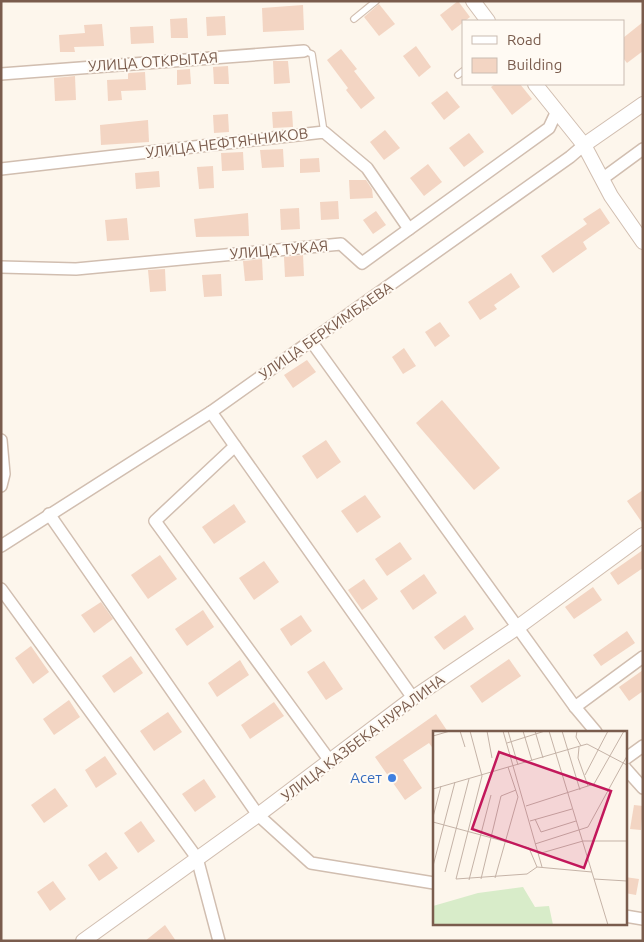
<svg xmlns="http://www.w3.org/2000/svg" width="644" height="942" font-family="Ubuntu,sans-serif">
  <rect width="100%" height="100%" fill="#fdf6ec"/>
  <g fill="#f3d5c3">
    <path d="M458,1L470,17L452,31L440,15Z"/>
    <path d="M379,4L395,24L379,36L364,17Z"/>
    <path d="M303,5L304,30L263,32L262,8Z"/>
    <path d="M225,16L226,35L207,36L206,17Z"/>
    <path d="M187,18L188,38H171L170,19Z"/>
    <path d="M643,22V51L627,63L623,58V38Z"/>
    <path d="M102,24L104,46L74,47L75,52H60L59,35L85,33L84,25Z"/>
    <path d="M153,26L154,43L131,44L130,27Z"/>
    <path d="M416,46L431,67L419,77L403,56Z"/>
    <path d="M341,49L357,69L354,71L375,98L361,109L346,90L348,88L327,60Z"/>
    <path d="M273,61H288L290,83L274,84Z"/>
    <path d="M228,66L229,84H214L213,67Z"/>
    <path d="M190,69L191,84L177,85V70Z"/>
    <path d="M145,72L146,90L121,91L122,100L108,101L107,80L128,79V73Z"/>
    <path d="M75,76L76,100L55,101L54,78Z"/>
    <path d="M495,84H520L532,99L512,115L491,87Z"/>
    <path d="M447,91L460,107L444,120L431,103Z"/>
    <path d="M292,111L293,127L273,128L272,112Z"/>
    <path d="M228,114L229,132L214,133L213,115Z"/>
    <path d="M148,120L149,142L101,145L100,125Z"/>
    <path d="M385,130L400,148L384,160L370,142Z"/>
    <path d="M469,133L484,152L464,167L449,148Z"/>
    <path d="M283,149L284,167L262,168L260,150Z"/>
    <path d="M243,152L244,170L222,171L221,153Z"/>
    <path d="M319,158L320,172L300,173V159Z"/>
    <path d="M428,164L442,182L424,196L410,178Z"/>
    <path d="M213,166L214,188L199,189L197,167Z"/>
    <path d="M159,171L160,187L136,189L135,173Z"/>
    <path d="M349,180H366L372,189L373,198L350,199Z"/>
    <path d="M338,201L339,219L321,220L320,202Z"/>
    <path d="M299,208L300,229L281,230L280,209Z"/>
    <path d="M600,208L610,223L583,242L587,249L553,273L541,256L587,224L583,219Z"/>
    <path d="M376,211L386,225L373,234L363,220Z"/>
    <path d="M248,213L249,236L196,237L194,219Z"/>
    <path d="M127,218L129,240L107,241L105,220Z"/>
    <path d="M303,255L304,276L285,277L284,257Z"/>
    <path d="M262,259L263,280L245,281L243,261Z"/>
    <path d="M165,269L166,291L150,292L148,270Z"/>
    <path d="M511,273L520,287L494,305L497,309L480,320L468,302Z"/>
    <path d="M221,274L222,296L204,297L202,275Z"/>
    <path d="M440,322L450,336L435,347L425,332Z"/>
    <path d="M404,348L416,366L403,374L392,357Z"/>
    <path d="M307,360L316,372L293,388L284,375Z"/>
    <path d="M442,400L500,468L474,490L416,423Z"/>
    <path d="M326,440L341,462L317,479L302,456Z"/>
    <path d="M643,490V524L627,501Z"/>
    <path d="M365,495L381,517L357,533L341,511Z"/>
    <path d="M234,504L246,522L214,544L202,527Z"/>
    <path d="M400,542L412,559L387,576L375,559Z"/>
    <path d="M643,550V568L618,585L610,573Z"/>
    <path d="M160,555L177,579L148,599L131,575Z"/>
    <path d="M264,561L279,582L254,600L239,578Z"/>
    <path d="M424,574L437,593L413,610L400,591Z"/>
    <path d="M364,579L378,599L362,610L348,590Z"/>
    <path d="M593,587L602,600L574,619L565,607Z"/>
    <path d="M101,602L113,619L94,633L81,615Z"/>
    <path d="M203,610L214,627L187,646L175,629Z"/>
    <path d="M301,615L312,631L291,646L280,629Z"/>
    <path d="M465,615L474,629L444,650L434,637Z"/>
    <path d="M627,631L635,643L601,666L593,655Z"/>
    <path d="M31,646L49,672L33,684L15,658Z"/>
    <path d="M131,656L143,673L114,693L102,676Z"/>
    <path d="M509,659L521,676L482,703L470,686Z"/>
    <path d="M240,660L249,675L217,697L208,683Z"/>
    <path d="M324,661L343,689L326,700L307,672Z"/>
    <path d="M643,670V691L629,701L619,687Z"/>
    <path d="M69,700L80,717L54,735L43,719Z"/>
    <path d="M274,702L284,716L250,739L241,725Z"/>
    <path d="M168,712L182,732L154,751L140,731Z"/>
    <path d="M436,714L448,732H434V750L429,743L403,760L422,788L405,800L375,757Z"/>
    <path d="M105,756L117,774L96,788L85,770Z"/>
    <path d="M204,779L216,797L195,812L182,794Z"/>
    <path d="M55,788L68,806L44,823L31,805Z"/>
    <path d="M634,805L643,806L641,830L630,829Z"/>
    <path d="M141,821L155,841L138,853L124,833Z"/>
    <path d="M106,852L118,868L99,881L88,865Z"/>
    <path d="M625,877L639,879L636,895L625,893Z"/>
    <path d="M53,881L66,899L50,911L37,892Z"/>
    <path d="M165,925L176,941H145Z"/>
  </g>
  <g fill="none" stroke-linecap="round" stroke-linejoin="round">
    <g stroke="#d1beb0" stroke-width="8">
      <g id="service">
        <path d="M354,19L376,1"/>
        <path d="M304,51L312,54L324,132"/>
        <path d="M458,75L463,71"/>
      </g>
    </g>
    <g stroke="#d1beb0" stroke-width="14">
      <g id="minor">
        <path d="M1,74L304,51"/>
        <path d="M1,169L324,132L367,168L409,229"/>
        <path d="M602,179L643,149"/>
        <path d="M1,267L76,269L341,244L362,263L549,128L556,113"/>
        <path d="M311,341L575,707L596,732"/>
        <path d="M211,412L413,698"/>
        <path d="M1,440L4,474L1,486"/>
        <path d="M235,446L155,521L330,761"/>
        <path d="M49,514L258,815L311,863L434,883"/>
        <path d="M1,546L211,412L570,157L584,145"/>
        <path d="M1,589L197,858L219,941"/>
        <path d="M575,707L643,657"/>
        <path d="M625,759L643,746"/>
        <path d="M625,768L643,788"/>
        <path d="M625,916L643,919"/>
      </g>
    </g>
    <g stroke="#d1beb0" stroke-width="16">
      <g id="tertiary">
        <path d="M473,1L488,21"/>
        <path d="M535,84L584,145L611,196L643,242"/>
        <path d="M584,145L643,104"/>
        <path d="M83,941L258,815L413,698L518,627L643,535"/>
      </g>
    </g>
    <use href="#service" stroke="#fff" stroke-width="5.5"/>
    <use href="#minor" stroke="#fff" stroke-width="11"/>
    <use href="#tertiary" stroke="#fff" stroke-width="14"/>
  </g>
  <circle fill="#3f7fe0" stroke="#fffaf3" stroke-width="2" cx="392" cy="778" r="5"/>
  <g text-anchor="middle" stroke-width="4" stroke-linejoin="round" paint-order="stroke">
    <g font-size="15" fill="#7a5c4d" stroke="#fffaf3">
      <text transform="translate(153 62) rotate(-4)" y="5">УЛИЦА ОТКРЫТАЯ</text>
      <text transform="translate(227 143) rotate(-7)" y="5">УЛИЦА НЕФТЯННИКОВ</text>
      <text transform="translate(279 250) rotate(-5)" y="5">УЛИЦА ТУКАЯ</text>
      <text transform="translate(326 331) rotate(-35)" y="5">УЛИЦА БЕРКИМБАЕВА</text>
      <text transform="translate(363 738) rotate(-37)" y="5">УЛИЦА КАЗБЕКА НУРАЛИНА</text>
    </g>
    <g font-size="15" fill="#366cbe" stroke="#fffaf3" text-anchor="end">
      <text x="382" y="783">Асет</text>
    </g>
  </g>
  <g transform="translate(433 731)">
    <rect width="194" height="194" fill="#fdf6ec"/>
    <path d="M90,156L102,176L116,175L120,194H0V175L45,162Z" fill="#d8ecc9"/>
    <path fill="none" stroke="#c5b3a7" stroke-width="1" d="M27,0L32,16M37,0L49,45M54,0L59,27M70,0L109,136M75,0L85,34M90,0L99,30M102,0L110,27M116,0L175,194M129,0L147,59M144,0L143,6L148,15M0,5L17,0M74,12L112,0M146,16L145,27L155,55M152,44L175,0M49,45L23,148L94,143L104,136M0,58L154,13L194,34M93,75L161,53L191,0M0,86L8,55M102,88L108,101L143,90M97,90L139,78M0,91L96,117L104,136L159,141M102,113L155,96L194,25M105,123L150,110H194M0,135L22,51M12,141L36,48M62,147L85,66L75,36M48,148L68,65L83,59M161,148L194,150M36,149L58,64"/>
    <path fill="#c2185b" fill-opacity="0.15" stroke="#c2185b" stroke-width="2.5" d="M66,21L178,60L151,137L39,98Z"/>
    <rect width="194" height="194" fill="none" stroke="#7a5c4d" stroke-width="2.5"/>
  </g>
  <rect width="644" height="942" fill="none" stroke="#7a5c4d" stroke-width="5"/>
  <rect x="462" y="20" width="162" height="65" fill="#fffaf3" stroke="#cabbb1"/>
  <rect x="472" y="36" width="25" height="8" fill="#ffffff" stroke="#cabbb1"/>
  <text x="507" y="45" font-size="15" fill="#7a5c4d">Road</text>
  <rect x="472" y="58" width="25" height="15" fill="#f3d5c3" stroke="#cabbb1"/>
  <text x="507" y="70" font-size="15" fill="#7a5c4d">Building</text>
</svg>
